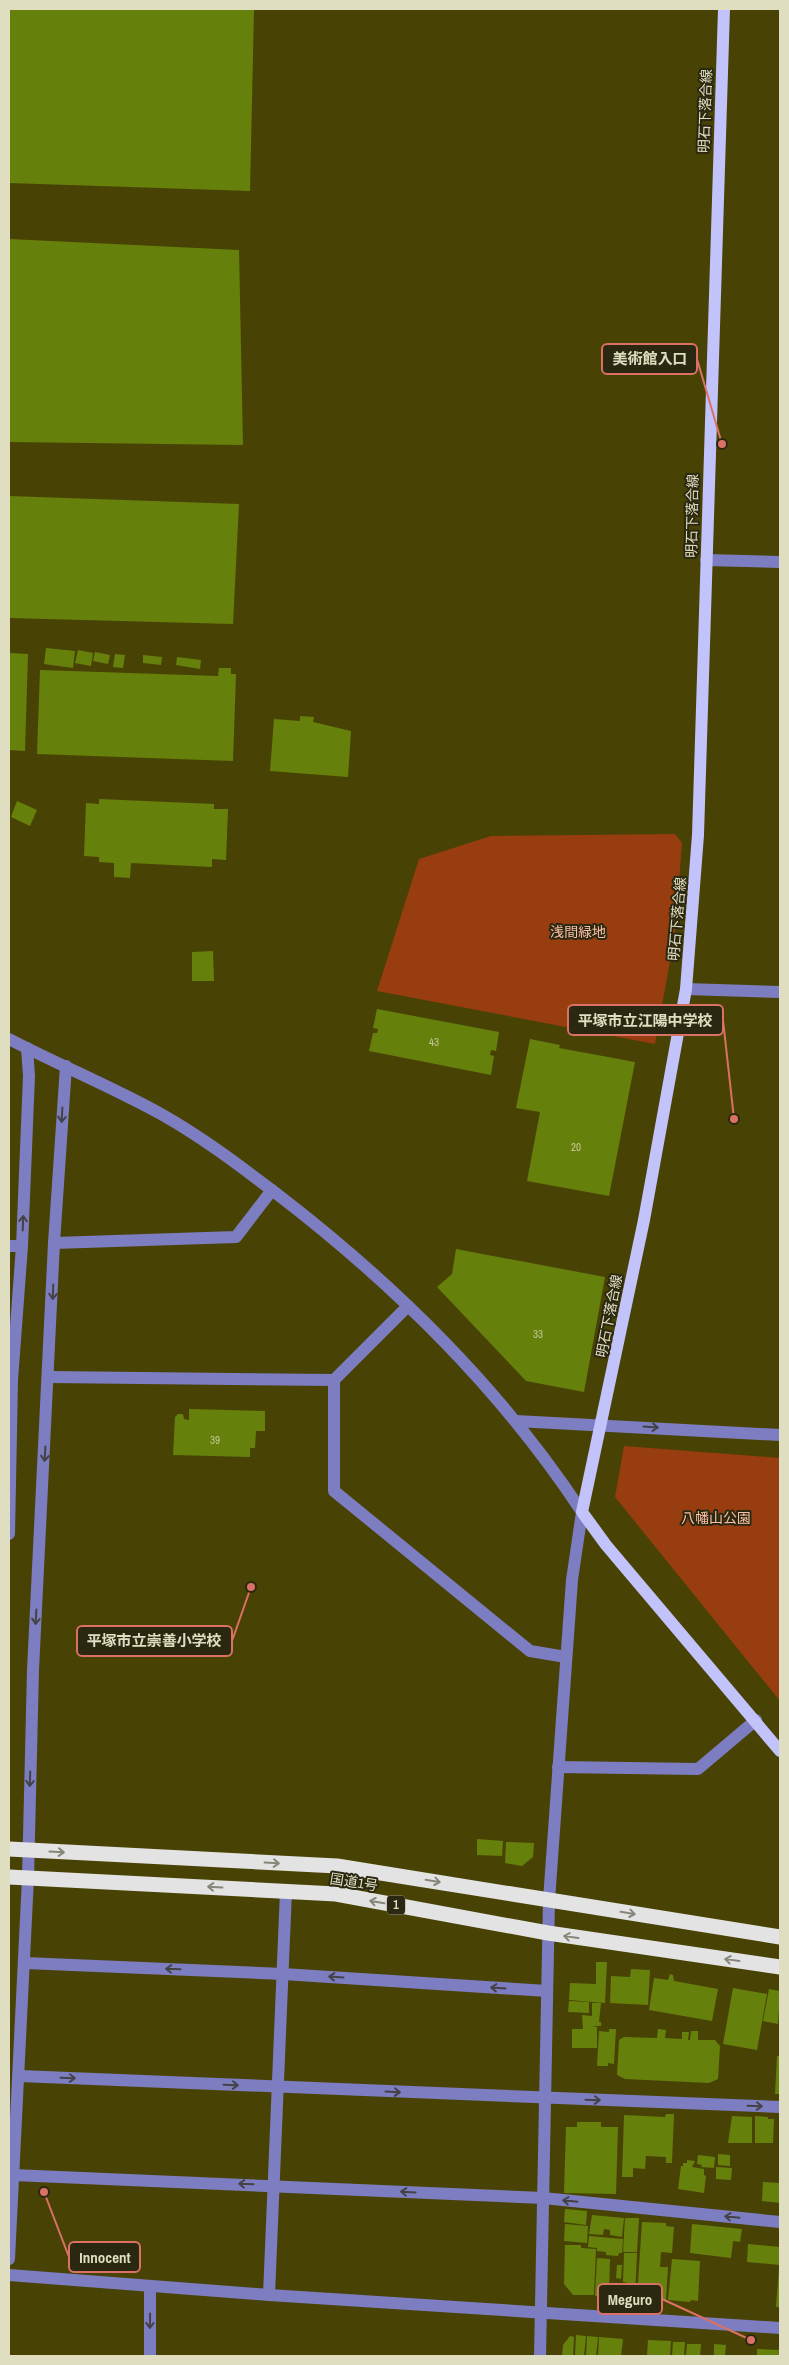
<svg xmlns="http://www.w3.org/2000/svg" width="789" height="2365" font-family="'Archivo Narrow','Noto Sans JP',sans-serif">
  <rect width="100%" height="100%" fill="#494205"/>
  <g fill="#973d0f">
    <path d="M675,834L682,843L675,934L655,1044L377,991L419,859L491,836Z"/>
    <path d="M624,1446L780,1458V1701L615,1497Z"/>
  </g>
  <g fill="#66800c">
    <path d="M9,9H254L250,191L9,183Z"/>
    <path d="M9,239L239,250L243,445L9,442Z"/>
    <path d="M9,496L239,504L233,624L9,618Z"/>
    <path d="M46,648L75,651L73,668L44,664Z"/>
    <path d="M78,650L93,653L91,666L75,663Z"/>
    <path d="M95,652L110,655L108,664L93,661Z"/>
    <path d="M9,653L28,654L25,751L9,750Z"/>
    <path d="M115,654L125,655L123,668L113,667Z"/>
    <path d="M143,655L162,657L161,665L143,663Z"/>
    <path d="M177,657L201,660L200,669L176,665Z"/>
    <path d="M219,668H231V674H236L233,761L37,754L40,670L218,676Z"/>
    <path d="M300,716L314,717L313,722L351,731L348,777L270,771L274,719L300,721Z"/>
    <path d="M99,799L214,804V809H228L226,860L212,859V867L131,863L130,878L114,877V863L99,862V857L84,856L86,803L99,804Z"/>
    <path d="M17,801L37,810L30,826L11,817Z"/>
    <path d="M213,951L214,981H192V952Z"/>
    <path d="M377,1009L499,1032L496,1051L491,1050L490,1055L494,1056L491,1075L369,1051L373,1033H377L378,1029L373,1028Z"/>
    <path d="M530,1039L560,1045L559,1048L635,1062L609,1196L527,1181L540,1112L516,1108Z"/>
    <path d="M456,1249L605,1277L584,1392L526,1381L437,1287L452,1274Z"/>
    <path d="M189,1409L265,1411V1431H256L255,1448H250V1457L173,1455L175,1417L178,1414H183L184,1419L189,1420Z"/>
    <path d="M477,1839L503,1841L502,1856L477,1855Z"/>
    <path d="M506,1842L534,1843L533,1857L522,1866L505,1863Z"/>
    <path d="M596,1962H607L605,2003L569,2000L570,1983L596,1984Z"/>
    <path d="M631,1969L650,1970L648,2005L610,2003L611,1976L630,1977Z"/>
    <path d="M670,1974L673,1975L674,1981L718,1989L712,2021L649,2010L654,1978L668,1980Z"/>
    <path d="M733,1988L767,1994L757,2050L723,2044Z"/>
    <path d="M769,1989L780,1991L778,2024L763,2021Z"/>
    <path d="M569,2001L589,2002V2013L568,2012Z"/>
    <path d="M592,2003H601L599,2022H601V2026H592L597,2027V2048H572V2029H583L582,2015L592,2016Z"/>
    <path d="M609,2029H616L614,2064L608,2063V2066H597L599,2031L609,2032Z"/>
    <path d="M658,2029L666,2030L665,2038L682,2039V2032H689L688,2040H690L691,2031H698V2040H715L720,2046L718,2079L709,2083L625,2079L617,2075L619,2040L624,2037L657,2038Z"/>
    <path d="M777,2056H780V2094H775Z"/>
    <path d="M666,2114H674L672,2163H666V2157L646,2156L645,2169L633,2168V2177H622L624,2115L665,2117Z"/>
    <path d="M732,2116L752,2117V2143H728Z"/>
    <path d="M755,2116L768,2117V2119H774L773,2143H755Z"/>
    <path d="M577,2122H601V2127H618L616,2194L564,2193L566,2127H577Z"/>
    <path d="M718,2154L730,2155V2166L718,2165Z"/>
    <path d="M698,2155L715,2157L714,2168L701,2167L702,2165L697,2164Z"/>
    <path d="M687,2160L695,2161L692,2167L704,2169V2175L706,2176L704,2193L678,2189L681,2166H683V2163H687Z"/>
    <path d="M716,2167L732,2168L731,2180L716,2179Z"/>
    <path d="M763,2182L780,2183V2203L762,2201Z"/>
    <path d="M565,2209L587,2211L586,2225L564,2222Z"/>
    <path d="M592,2215L624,2218L622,2237L610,2235V2230L604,2229L603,2235L589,2234Z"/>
    <path d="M625,2218H639L637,2252H623Z"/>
    <path d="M642,2222L666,2223V2226L674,2227L672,2253L661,2252L660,2267H668L666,2300L637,2298Z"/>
    <path d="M565,2224L588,2226L587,2243L564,2241Z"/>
    <path d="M692,2224L742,2229L740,2242L733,2241L731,2258L690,2253Z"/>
    <path d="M589,2236L623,2239L622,2253H619L618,2256L606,2255V2252L597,2251V2248L588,2247Z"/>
    <path d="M748,2244L780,2247V2265L747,2262Z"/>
    <path d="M565,2245H581V2248L596,2249L594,2295H573L564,2284Z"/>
    <path d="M624,2253H637L635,2297H627L628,2283L623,2282Z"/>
    <path d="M597,2258L610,2259L609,2296H595Z"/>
    <path d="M672,2259L700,2261L698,2301L691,2300L690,2302L668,2300Z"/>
    <path d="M617,2265H622L621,2279L616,2278Z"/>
    <path d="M779,2268L780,2307H776Z"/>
    <path d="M576,2335L586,2336L584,2356H575Z"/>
    <path d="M570,2336L574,2337L573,2356H562L563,2345Z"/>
    <path d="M587,2336L598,2337L596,2356H586Z"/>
    <path d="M599,2337L623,2339L621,2356H598Z"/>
    <path d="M648,2340L671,2341L670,2356H647Z"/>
    <path d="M673,2342H685L684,2356H672Z"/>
    <path d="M687,2344H701L700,2356H686Z"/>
    <path d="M714,2344L726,2345L725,2356H714Z"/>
    <path d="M757,2349L780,2350V2356H757Z"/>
  </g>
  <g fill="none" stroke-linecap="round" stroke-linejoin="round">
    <g stroke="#7d7dc1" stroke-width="12">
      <path d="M706,560L780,562"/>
      <path d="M686,989L780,992"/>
      <path d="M9,1039C59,1065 112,1087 161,1114C202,1137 240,1166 277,1194C393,1283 501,1389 582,1512L572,1580L549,1900L540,2356"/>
      <path d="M54,1243L236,1237L272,1190"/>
      <path d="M9,1246H22"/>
      <path d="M49,1377L334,1380V1491L530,1651L566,1657"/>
      <path d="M334,1380L408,1306"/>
      <path d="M516,1421L780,1435"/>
      <path d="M9,1534L12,1380L22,1246L29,1076L27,1048"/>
      <path d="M558,1767L698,1769L756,1720"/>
      <path d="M25,1963L283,1974L547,1991"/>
      <path d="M20,2076L780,2107"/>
      <path d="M13,2175L543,2198L780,2222"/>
      <path d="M9,2259L28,1878L33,1670L54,1243L66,1066"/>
      <path d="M9,2275L269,2295L780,2328"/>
      <path d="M269,2295L286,1891"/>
      <path d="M150,2356V2286"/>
    </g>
    <path stroke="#c1c3fa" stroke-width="12" d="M724,9L698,835L686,989L644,1220L582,1512L606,1545L780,1751"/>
    <g stroke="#e3e3e3" stroke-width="15">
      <path d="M9,1849L337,1866L780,1937"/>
      <path d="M9,1877L336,1894L548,1933L780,1967"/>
    </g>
  </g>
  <defs><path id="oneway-shaft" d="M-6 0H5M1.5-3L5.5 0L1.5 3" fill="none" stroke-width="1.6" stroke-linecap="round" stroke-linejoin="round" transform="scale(1.25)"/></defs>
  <g stroke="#444246">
    <use href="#oneway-shaft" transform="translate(62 1115) rotate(93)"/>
    <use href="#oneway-shaft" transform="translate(23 1223) rotate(-88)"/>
    <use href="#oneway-shaft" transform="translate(53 1292) rotate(92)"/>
    <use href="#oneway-shaft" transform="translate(651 1427) rotate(4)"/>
    <use href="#oneway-shaft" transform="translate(45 1454) rotate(93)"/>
    <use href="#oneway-shaft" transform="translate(36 1617) rotate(93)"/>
    <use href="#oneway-shaft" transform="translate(30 1779) rotate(92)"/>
    <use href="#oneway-shaft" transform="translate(173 1969) rotate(-178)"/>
    <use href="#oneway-shaft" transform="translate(336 1977) rotate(-176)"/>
    <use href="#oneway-shaft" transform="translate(498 1988) rotate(-176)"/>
    <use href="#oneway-shaft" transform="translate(68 2078) rotate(2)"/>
    <use href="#oneway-shaft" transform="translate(231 2085) rotate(2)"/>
    <use href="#oneway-shaft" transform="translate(393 2092) rotate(3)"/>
    <use href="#oneway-shaft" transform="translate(593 2100) rotate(2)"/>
    <use href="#oneway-shaft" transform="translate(755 2106) rotate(2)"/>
    <use href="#oneway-shaft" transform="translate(246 2184) rotate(-178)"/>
    <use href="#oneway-shaft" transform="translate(408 2192) rotate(-177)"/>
    <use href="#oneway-shaft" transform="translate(570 2201) rotate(-174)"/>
    <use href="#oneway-shaft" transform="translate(732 2217) rotate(-174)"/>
    <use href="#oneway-shaft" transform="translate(150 2321) rotate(91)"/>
  </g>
  <g stroke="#87867a">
    <use href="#oneway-shaft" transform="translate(57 1852) rotate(3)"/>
    <use href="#oneway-shaft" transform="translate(272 1863) rotate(3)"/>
    <use href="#oneway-shaft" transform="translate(433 1881) rotate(9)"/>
    <use href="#oneway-shaft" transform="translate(215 1887) rotate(-177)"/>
    <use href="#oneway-shaft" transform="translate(377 1902) rotate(-170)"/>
    <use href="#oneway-shaft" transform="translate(628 1913) rotate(9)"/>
    <use href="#oneway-shaft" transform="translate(571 1937) rotate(-172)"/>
    <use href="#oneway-shaft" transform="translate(732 1960) rotate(-172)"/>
  </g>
  <g text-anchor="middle" stroke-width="4" stroke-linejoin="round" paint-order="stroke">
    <g font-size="11" fill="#c2c694">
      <text x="434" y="1046">43</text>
      <text x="576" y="1151">20</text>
      <text x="538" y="1338">33</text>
      <text x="215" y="1444">39</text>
    </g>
    <rect fill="#2b2811" stroke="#aaa78c" stroke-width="1" x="387" y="1895.5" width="18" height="19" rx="4"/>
    <g font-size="12" font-weight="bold" fill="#e0dec1">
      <text x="396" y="1909">1</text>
    </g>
    <g font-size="14" fill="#e0dec1" stroke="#2b2811">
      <text transform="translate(705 111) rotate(-88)" y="5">明石下落合線</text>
      <text transform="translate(692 516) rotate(-89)" y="5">明石下落合線</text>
      <text transform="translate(677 919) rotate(-85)" y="5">明石下落合線</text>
      <text transform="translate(609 1316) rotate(-79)" y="5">明石下落合線</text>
      <text transform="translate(354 1882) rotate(9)" y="5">国道1号</text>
    </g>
    <g font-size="14" fill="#fcbfa6" stroke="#2b2811">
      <text x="578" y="937">浅間緑地</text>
      <text x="716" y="1523">八幡山公園</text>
    </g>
  </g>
  <path fill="none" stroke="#da7165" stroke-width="2" d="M722 444L697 359M734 1119L723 1020M251 1587L232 1641M44 2192L69 2257M751 2340L662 2299"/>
  <g fill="#da7165" stroke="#2b2811" stroke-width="2">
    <circle cx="722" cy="444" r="5"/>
    <circle cx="734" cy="1119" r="5"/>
    <circle cx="251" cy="1587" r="5"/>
    <circle cx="44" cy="2192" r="5"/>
    <circle cx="751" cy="2340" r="5"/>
  </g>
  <g fill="#2b2811" stroke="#da7165" stroke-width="2">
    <rect x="602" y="344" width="95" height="30" rx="5"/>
    <rect x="568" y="1005" width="155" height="30" rx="5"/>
    <rect x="77" y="1626" width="155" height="30" rx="5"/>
    <rect x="69" y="2242" width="71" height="30" rx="5"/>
    <rect x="598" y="2284" width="64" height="30" rx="5"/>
  </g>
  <g font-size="15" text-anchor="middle" font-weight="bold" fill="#e0dec1">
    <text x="650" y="364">美術館入口</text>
    <text x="645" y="1026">平塚市立江陽中学校</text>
    <text x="154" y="1646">平塚市立崇善小学校</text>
    <text x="105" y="2263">Innocent</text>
    <text x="630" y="2305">Meguro</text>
  </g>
  <rect width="789" height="2365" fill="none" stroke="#e0dec1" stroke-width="20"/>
</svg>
